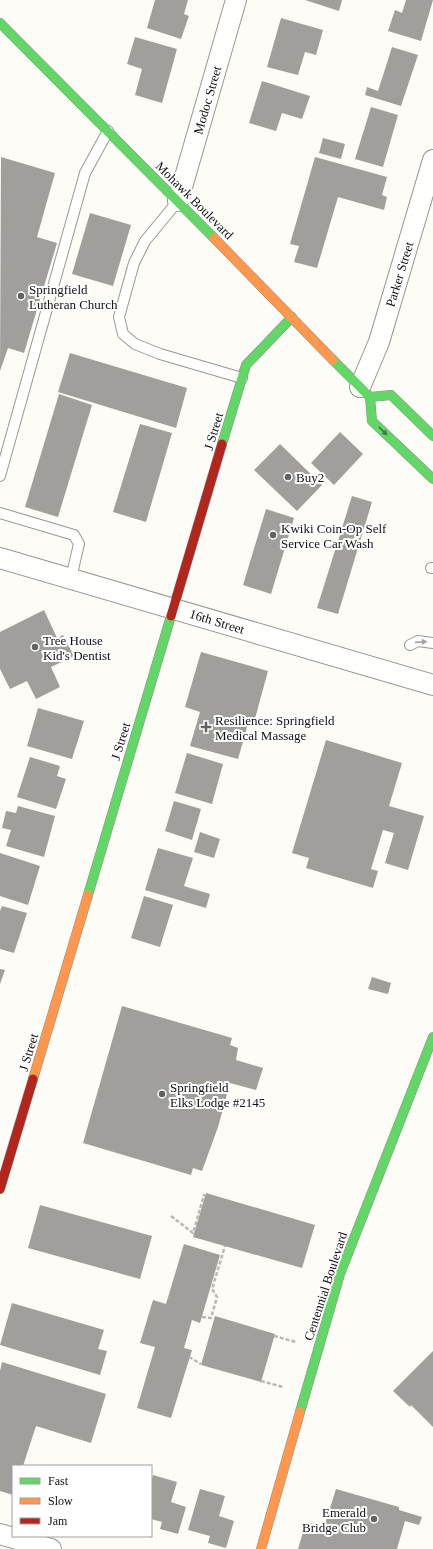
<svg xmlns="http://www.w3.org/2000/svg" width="433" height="1549" font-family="Georgia,serif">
  <rect width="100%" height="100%" fill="#fdfcf7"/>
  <g fill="#a19f9c">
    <path d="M155,0H188L184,14L189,16L181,39L147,28Z"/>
    <path d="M305,0H342L339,11Z"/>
    <path d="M406,0H433L421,41L388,31L395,10L402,13Z"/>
    <path d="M281,18L323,30L316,55L305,52L298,75L267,67Z"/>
    <path d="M135,37L177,49L162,103L135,95L142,69L127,64Z"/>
    <path d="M392,47L418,55L401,106L365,95L367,87L378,91Z"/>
    <path d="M262,81L310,96L302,119L282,113L276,131L249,123Z"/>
    <path d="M371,107L398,115L383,167L355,159Z"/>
    <path d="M323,138L345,144L341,159L319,153Z"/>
    <path d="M1,157L55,173L37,237L57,243L24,353L8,348L0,371Z"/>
    <path d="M315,157L387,177L382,195L387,197L384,210L338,197L317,268L294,262L299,246L290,244Z"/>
    <path d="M90,213L131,225L113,286L72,274Z"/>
    <path d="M70,353L187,388L176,428L58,392Z"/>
    <path d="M59,394L92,405L58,517L25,507Z"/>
    <path d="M140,424L172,433L146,522L113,512Z"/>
    <path d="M340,432L363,454L334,485L311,463Z"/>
    <path d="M280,444L322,485L297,511L254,470Z"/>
    <path d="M352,496L372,502L338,614L317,608Z"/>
    <path d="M266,509L294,518L271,594L243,585Z"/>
    <path d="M44,610L57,638L63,635L74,656L51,667L60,687L36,699L27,681L10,689L0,669V632Z"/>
    <path d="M201,652L268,671L253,726L248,724L238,759L190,746L200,712L185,707Z"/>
    <path d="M38,708L84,721L72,759L27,746Z"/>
    <path d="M326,740L402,763L389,806L424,816L408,870L385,863L394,833L383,830L371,869L378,871L373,888L306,868L309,858L292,853Z"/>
    <path d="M187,753L223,764L212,804L175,793Z"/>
    <path d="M30,757L60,766L57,776L66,779L56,809L17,797Z"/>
    <path d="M174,801L201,809L192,840L165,831Z"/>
    <path d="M18,806L55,816L44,857L6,846L11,830L2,828L6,811L16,813Z"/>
    <path d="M200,832L220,839L214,858L194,852Z"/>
    <path d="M158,848L193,858L184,886L210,894L206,908L145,890Z"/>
    <path d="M0,853L40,866L28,905L0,896Z"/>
    <path d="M144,896L173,905L160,947L131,938Z"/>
    <path d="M2,906L27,913L14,953L0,949V911Z"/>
    <path d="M0,969L5,970L0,984Z"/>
    <path d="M372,977L391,983L388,994L368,989Z"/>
    <path d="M122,1006L232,1038L230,1045L238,1048L236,1060L263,1068L256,1090L230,1083L218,1127L202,1171L193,1168L191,1175L83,1143Z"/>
    <path d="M206,1193L315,1225L302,1268L193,1237Z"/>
    <path d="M40,1205L152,1236L140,1279L28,1248Z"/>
    <path d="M184,1244L220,1255L200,1323L192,1320L184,1348L192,1350L171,1418L137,1408L155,1347L140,1343L153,1300L166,1304Z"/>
    <path d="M12,1303L104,1330L98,1349L107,1351L100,1375L0,1345Z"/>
    <path d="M215,1316L275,1334L261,1382L201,1365Z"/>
    <path d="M433,1351V1427L411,1405L410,1407L393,1391Z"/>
    <path d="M2,1362L106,1394L91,1443L36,1426L23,1466H13V1495L0,1491V1371Z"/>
    <path d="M153,1475L177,1482L171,1502L186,1507L178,1534L160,1529L162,1522L151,1519V1482Z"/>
    <path d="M200,1489L225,1496L219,1516L234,1521L226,1548L208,1543L210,1536L188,1530Z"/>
    <path d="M336,1489L399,1507V1510L422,1517L419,1525L405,1521L397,1549H298L306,1522L324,1527Z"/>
  </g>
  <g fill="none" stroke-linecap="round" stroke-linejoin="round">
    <g stroke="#979795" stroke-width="12">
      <g id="lane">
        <path d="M178,201L145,241L134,263L119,317L123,334L135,344L160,354L242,378"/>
        <path d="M0,476L85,173L108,131"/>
        <path d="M0,513L74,535L79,544L71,578"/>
        <path d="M431,568H433"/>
        <path d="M410,645L418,641L433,643"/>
      </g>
    </g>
    <g stroke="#979795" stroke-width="22">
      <g id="street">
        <path d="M178,201L236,0"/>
        <path d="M360,387L379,342L433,160"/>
        <path d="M0,558L433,685"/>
        <path d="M0,1534L51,1549"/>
      </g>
    </g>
    <g stroke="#8e8d8b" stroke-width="10">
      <g id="fast">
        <path d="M0,23L214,238"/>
        <path d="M333,360L370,397L372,421L433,479"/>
        <path d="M370,397L391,395L433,436"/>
        <path d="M222,444L246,365L292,317"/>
        <path d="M88,895L171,616"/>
        <path d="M300,1412L340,1274L433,1037"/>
      </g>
    </g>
    <g stroke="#8e8d8b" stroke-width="10">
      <g id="slow">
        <path d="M214,238L333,360"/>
        <path d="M33,1079L88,895"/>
        <path d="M261,1549L300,1412"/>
      </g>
    </g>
    <g stroke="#8e8d8b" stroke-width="10">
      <g id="jam">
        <path d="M171,616L222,444"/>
        <path d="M0,1189L33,1079"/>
      </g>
    </g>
    <g stroke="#b9b9b8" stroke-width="2.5" stroke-dasharray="4 2" stroke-linecap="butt">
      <path d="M171,1216L193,1233L204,1195L205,1196"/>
      <path d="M202,1317L211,1318L217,1297L212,1289L225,1246"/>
      <path d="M274,1336L296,1342"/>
      <path d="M189,1357L201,1364"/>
      <path d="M261,1381L283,1387"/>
    </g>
    <use href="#lane" stroke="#fffffe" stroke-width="10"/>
    <use href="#street" stroke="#fffffe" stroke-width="20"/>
    <use href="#fast" stroke="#63d668" stroke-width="9"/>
    <use href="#slow" stroke="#ff974d" stroke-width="9"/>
    <use href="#jam" stroke="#b3261e" stroke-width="9"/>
  </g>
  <defs><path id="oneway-solid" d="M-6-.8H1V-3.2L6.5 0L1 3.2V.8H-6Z"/></defs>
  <use fill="#3e7d41" href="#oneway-solid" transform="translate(383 431) rotate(44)"/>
  <use fill="#a0a09f" href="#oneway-solid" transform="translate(421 642) rotate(-4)"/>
  <g fill="#646362" stroke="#fff" stroke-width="1.5">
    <circle cx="21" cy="296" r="4"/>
    <circle cx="288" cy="477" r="4"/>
    <circle cx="273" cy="535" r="4"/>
    <circle cx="35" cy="647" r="4"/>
    <path d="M204 721h4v4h4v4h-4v4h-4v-4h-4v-4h4z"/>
    <circle cx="162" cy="1094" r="4"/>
    <circle cx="374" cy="1519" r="4"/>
  </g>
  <g text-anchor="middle" stroke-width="4" stroke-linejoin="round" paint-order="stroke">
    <g font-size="13" fill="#111" stroke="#fff">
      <text transform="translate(207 100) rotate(-74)" y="5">Modoc Street</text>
      <text transform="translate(195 200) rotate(45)" y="5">Mohawk Boulevard</text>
      <text transform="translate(399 274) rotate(-73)" y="5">Parker Street</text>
      <text transform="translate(213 431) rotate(-73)" y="5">J Street</text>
      <text transform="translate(217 621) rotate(17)" y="5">16th Street</text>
      <text transform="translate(120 741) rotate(-73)" y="5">J Street</text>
      <text transform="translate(28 1052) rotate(-73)" y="5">J Street</text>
      <text transform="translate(325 1286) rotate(-72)" y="5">Centennial Boulevard</text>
    </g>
    <g font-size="13" fill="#111" stroke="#fff" text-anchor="start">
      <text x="29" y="294">Springfield<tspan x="29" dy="15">Lutheran Church</tspan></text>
      <text x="296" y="482">Buy2</text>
      <text x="281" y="533">Kwiki Coin-Op Self<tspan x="281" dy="15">Service Car Wash</tspan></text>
      <text x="43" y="645">Tree House<tspan x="43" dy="15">Kid's Dentist</tspan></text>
      <text x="215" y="725">Resilience: Springfield<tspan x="215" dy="15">Medical Massage</tspan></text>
      <text x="170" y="1092">Springfield<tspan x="170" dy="15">Elks Lodge #2145</tspan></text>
      <text x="366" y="1517" text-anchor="end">Emerald<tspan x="366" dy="15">Bridge Club</tspan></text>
    </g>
  </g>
  <rect x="12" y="1465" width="140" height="72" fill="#ffffff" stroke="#a0a0a0"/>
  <rect x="20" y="1478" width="20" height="6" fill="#63d668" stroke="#a0a0a0"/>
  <text x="48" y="1485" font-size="12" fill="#111111">Fast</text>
  <rect x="20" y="1498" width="20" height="6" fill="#ff974d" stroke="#a0a0a0"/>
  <text x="48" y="1505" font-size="12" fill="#111111">Slow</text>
  <rect x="20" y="1518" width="20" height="6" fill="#b3261e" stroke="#a0a0a0"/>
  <text x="48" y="1525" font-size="12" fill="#111111">Jam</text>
</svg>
